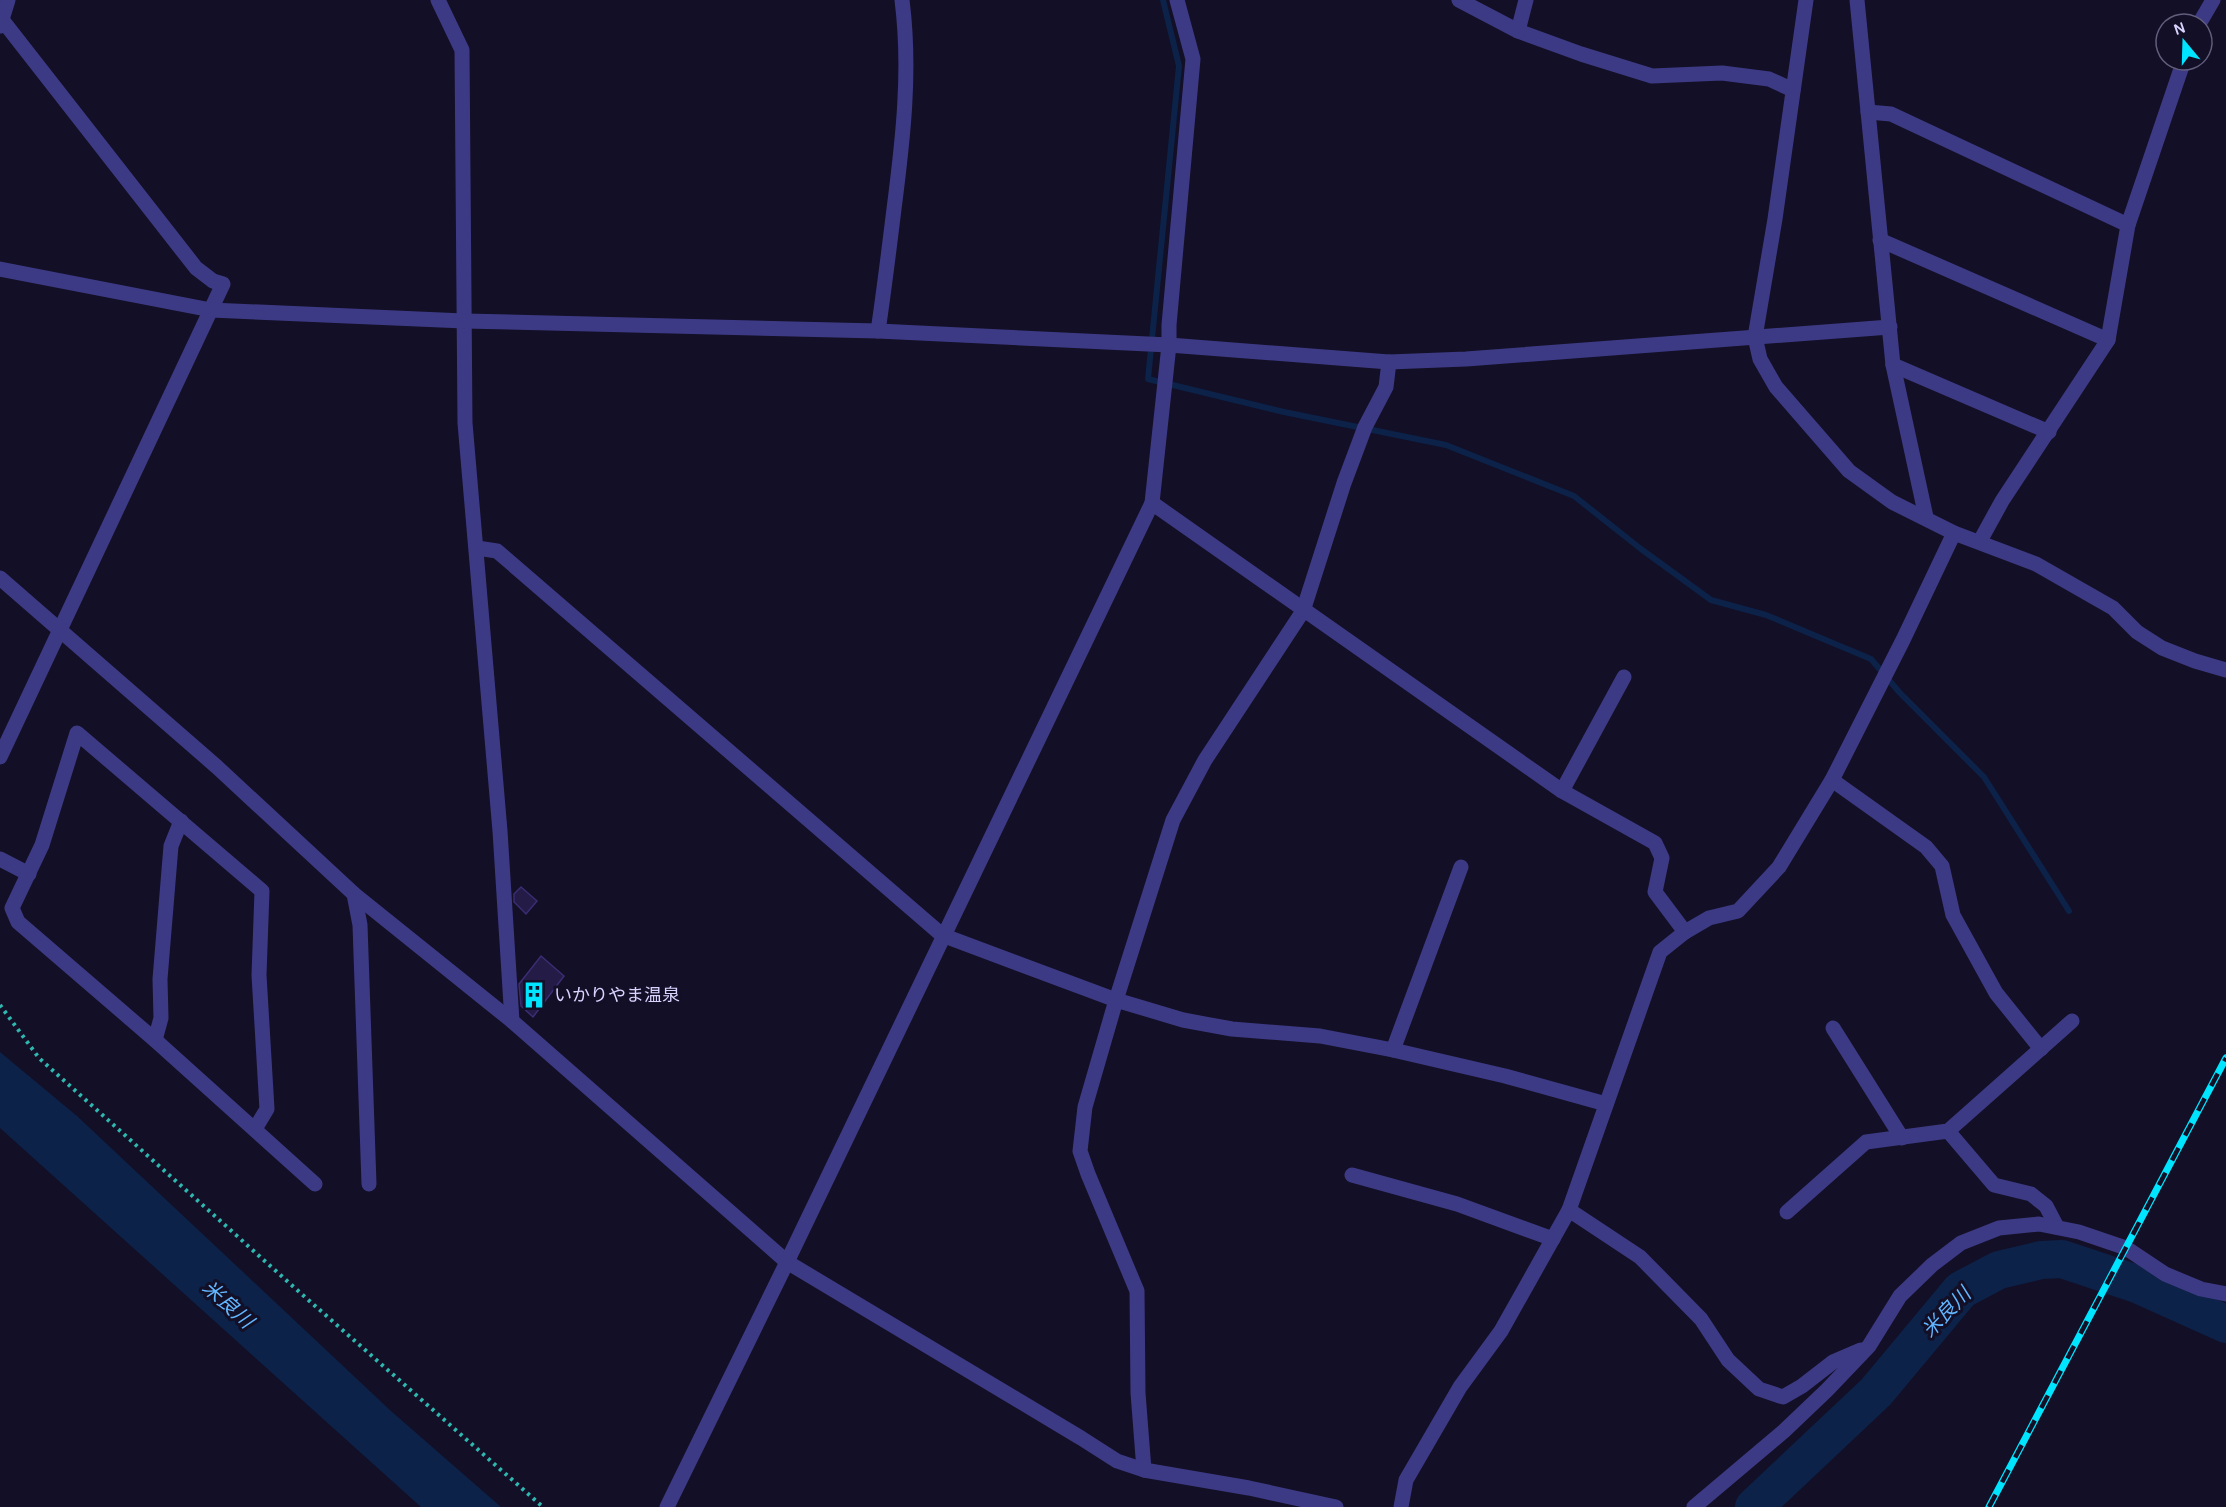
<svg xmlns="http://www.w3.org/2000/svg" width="2226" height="1507" font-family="Karla,'Noto Sans JP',sans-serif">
  <rect width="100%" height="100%" fill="#130f26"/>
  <path fill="#0c2248" d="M0,1052L77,1116L391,1411L501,1507H421L0,1128Z"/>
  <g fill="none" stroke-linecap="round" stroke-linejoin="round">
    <path stroke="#0c2248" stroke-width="6" d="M1163,0L1179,66L1148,379L1284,412L1446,445L1574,496L1641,549L1711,600L1766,615L1871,659L1900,693L1984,777L2069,911"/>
    <path stroke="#0c2248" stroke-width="38" d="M1754,1507L1876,1392L1961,1290L1999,1270L2041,1260L2062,1259L2137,1284L2226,1324"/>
  </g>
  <g fill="#241b47" stroke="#3b2d73" stroke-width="1.5">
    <path d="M521,887L537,901L526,914L514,902V894Z"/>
    <path d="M541,956L564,976L533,1017L521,1006L519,984Z"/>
  </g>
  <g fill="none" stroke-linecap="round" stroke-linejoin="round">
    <path stroke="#2fb8b0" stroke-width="4" stroke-dasharray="3 4.5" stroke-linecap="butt" d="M0,1005L39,1058L296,1289L543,1507"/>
    <g stroke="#3d3a85" stroke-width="15">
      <path d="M438,0L462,50L465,423L500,831L512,1021L787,1262L1081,1438L1117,1461L1144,1470L1249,1488L1336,1507"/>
      <path d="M1459,0L1518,31L1581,54L1652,76L1722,73L1769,79L1793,90"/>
      <path d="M1806,0L1775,219L1755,337L1760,359L1776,387L1849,471L1892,502L1954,533L2036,564L2113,608L2137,632L2162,648L2195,661L2226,670"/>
      <path d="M1857,0L1893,365L1926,517"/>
      <path d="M0,17L196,268L213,281L223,284L0,757"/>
      <path d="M2199,24L2213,0"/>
      <path d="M0,26L8,0"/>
      <path d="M1518,31L1526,0"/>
      <path d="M1868,112L1891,114L2128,225"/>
      <path d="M1880,240L2108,340"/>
      <path d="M0,269L211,310L464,321L878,331L1169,345L1389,362L1466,359L1890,327"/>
      <path d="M878,331C884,291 889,250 894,209C903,139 911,70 902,0"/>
      <path d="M1893,365L2049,432"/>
      <path d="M1152,503L1562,791L1655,843L1662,858L1655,892L1685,932"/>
      <path d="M1980,541L2002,501L2108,340L2128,225L2184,60"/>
      <path d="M477,548L497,551L942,935L1116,1000L1183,1020L1232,1029L1320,1036L1393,1050L1505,1076L1606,1104"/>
      <path d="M0,578L217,767L354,894L512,1021"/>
      <path d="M1832,780L1926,847L1942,866L1953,915L1996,993L2041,1049"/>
      <path d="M1562,791L1624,677"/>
      <path d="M0,859L29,874"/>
      <path d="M354,894L360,925L369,1184"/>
      <path d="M1833,1028L1902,1138"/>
      <path d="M155,1040L161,1018L160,979L171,846L181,821"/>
      <path d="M1393,1050L1461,867"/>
      <path d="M255,1129L267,1109L259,975L262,891L77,733L42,845L12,908L18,922L155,1040L315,1184"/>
      <path d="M1948,1131L1994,1185L2031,1194L2046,1206L2057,1227"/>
      <path d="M1352,1175L1457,1204L1553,1239"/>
      <path d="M1569,1210L1640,1257L1701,1319L1728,1360L1759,1389L1783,1397L1802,1386L1833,1362L1861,1350"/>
      <path d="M1787,1212L1866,1142L1948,1131L2072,1021"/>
      <path d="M1144,1470L1138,1393L1137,1291L1088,1174L1080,1151L1085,1107L1116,1000L1173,820L1205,760L1303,611L1344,483L1365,427L1386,387L1389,362"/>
      <path d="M667,1507L787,1262L1152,503L1169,345V325L1193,59L1177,0"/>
      <path d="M1401,1507L1406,1480L1460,1387L1501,1331L1569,1210L1660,952L1685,932L1709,918L1738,911L1779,867L1832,780L1903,640L1954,533"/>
      <path d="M1694,1507L1784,1431L1827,1390L1869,1346L1900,1296L1932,1265L1961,1243L1999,1228L2039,1224L2079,1232L2126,1248L2165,1274L2201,1289L2226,1294"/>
    </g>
    <g stroke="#00e5ff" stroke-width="7">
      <path id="rail" d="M1989,1507L2226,1058"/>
    </g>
    <use href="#rail" stroke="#130f26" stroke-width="4.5" stroke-dasharray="14" stroke-linecap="butt"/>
  </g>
  <defs>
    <g id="building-bare" transform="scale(2.07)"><path d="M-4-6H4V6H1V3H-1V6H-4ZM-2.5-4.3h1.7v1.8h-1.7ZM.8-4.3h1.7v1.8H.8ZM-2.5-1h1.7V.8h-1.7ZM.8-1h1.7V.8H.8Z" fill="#00e5ff" stroke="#130f26" stroke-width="2.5" paint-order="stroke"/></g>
  </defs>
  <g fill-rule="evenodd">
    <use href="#building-bare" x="534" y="995"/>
  </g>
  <g text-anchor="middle" stroke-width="6" stroke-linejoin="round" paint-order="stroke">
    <g font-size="18" fill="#d9d4ff" stroke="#130f26" text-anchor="start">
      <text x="554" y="1001">いかりやま温泉</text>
    </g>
    <g font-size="20" font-style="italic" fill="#62b6ff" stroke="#130f26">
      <text transform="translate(228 1304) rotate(42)" y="7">米良川</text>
      <text transform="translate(1946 1312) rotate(-46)" y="7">米良川</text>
    </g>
  </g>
  <g transform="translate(2184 42) rotate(341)"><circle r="28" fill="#130f26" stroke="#625e7d" stroke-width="1.5"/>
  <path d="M0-4.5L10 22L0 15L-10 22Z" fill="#00e5ff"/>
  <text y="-9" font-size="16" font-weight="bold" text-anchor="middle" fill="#d9d4ff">N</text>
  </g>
</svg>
